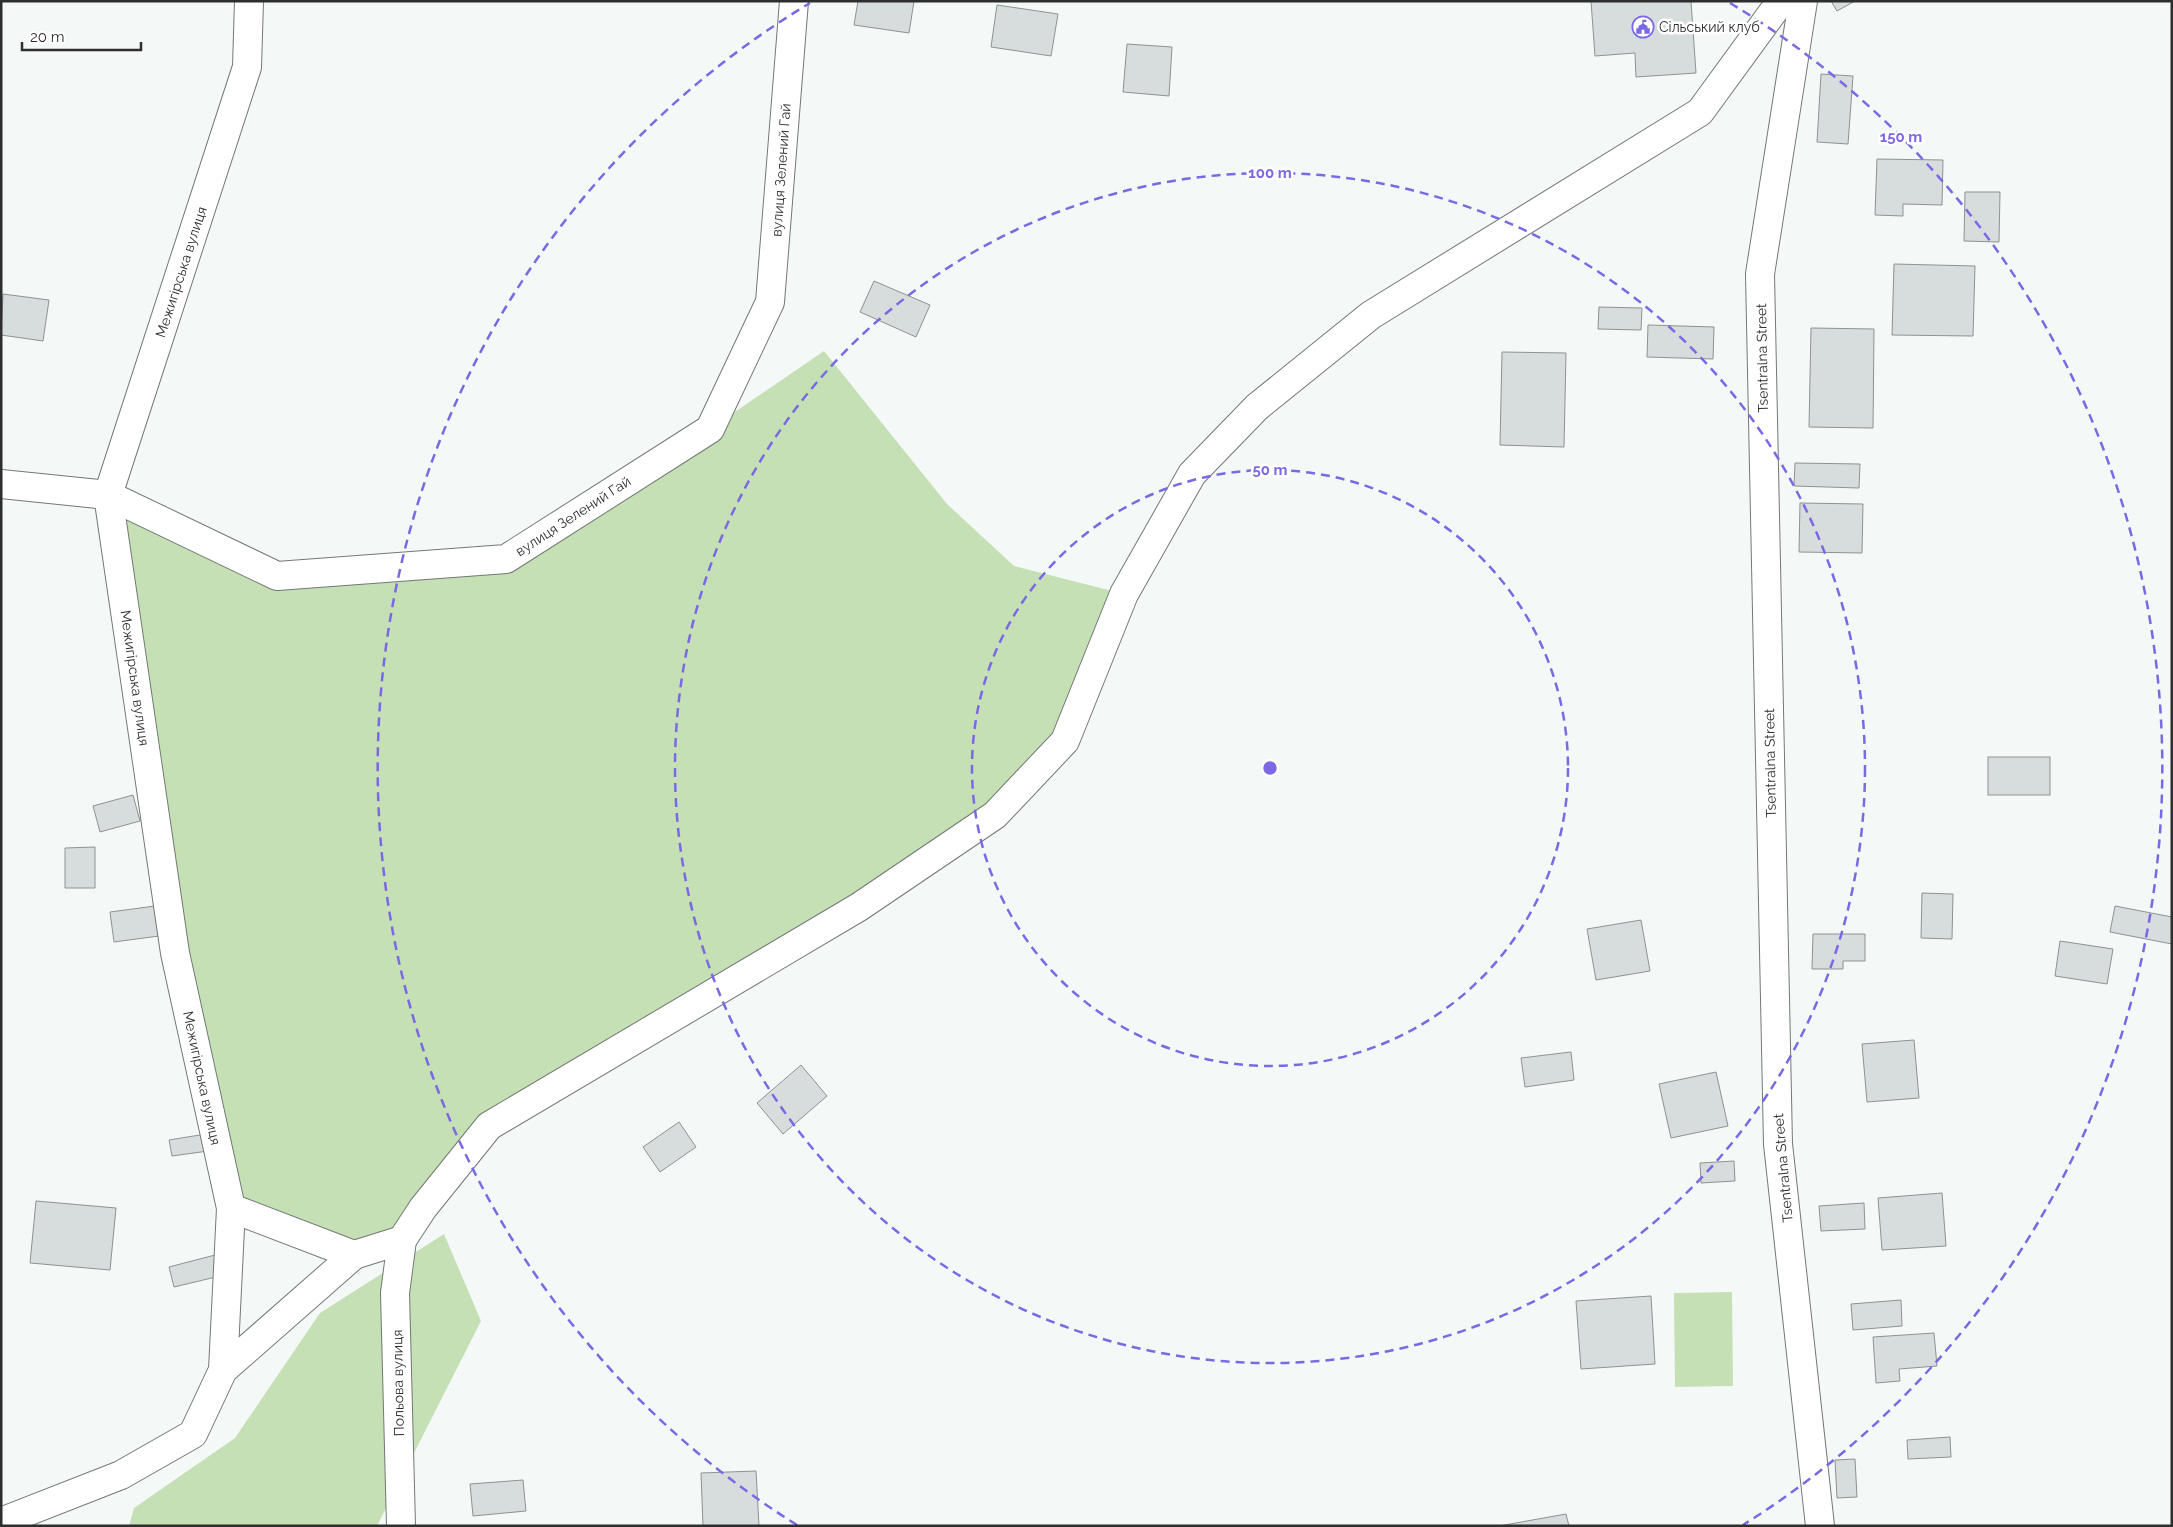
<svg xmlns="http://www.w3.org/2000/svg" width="2173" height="1527" font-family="Raleway,sans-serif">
  <rect width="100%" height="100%" fill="#f4f9f7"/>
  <g fill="#c5e0b4">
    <path d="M824,351L947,504L1014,566L1124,594L1065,741L995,815L490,1126L423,1208L354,1255L231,1208L108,495L277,576L506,559L710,429Z"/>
    <path d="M444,1234L481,1321L377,1526H129L134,1508L235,1438L320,1313Z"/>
    <path d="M1732,1292L1733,1386L1675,1387L1674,1293Z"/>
  </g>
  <g fill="#d7dcdc" stroke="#8d9293">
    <path d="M858,1H914L909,33L854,25Z"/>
    <path d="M1591,1H1691L1696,73L1636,77L1635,53L1595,56Z"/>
    <path d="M1831,1H1855L1837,11Z"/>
    <path d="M997,5L1058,14L1051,56L991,47Z"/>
    <path d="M1127,44L1172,47L1169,96L1123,92Z"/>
    <path d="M1821,74L1853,76L1848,144L1817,142Z"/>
    <path d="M1877,159L1943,160L1942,205L1903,204V216L1875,215Z"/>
    <path d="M1965,192H2000L1999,242L1964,241Z"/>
    <path d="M1894,264L1975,266L1973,336L1892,335Z"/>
    <path d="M874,281L930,305L916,337L860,312Z"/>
    <path d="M3,294L49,300L43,341L1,335Z"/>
    <path d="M1599,307L1642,308L1641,330L1598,329Z"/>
    <path d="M1648,325L1714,327L1713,359L1647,357Z"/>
    <path d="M1811,328L1874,329L1873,428L1809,427Z"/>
    <path d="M1502,352L1566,353L1564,447L1500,445Z"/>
    <path d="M1795,463L1860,464L1859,488L1794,486Z"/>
    <path d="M1800,503L1863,504L1862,553L1799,552Z"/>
    <rect x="1988" y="757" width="62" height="38"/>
    <path d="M133,795L140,821L100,832L93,806Z"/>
    <path d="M95,847V888H65V848Z"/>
    <path d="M1922,893L1953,894L1952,939L1921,938Z"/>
    <path d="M155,906L159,936L114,942L110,912Z"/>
    <path d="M2115,906L2172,917V944L2110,932Z"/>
    <path d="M1641,920L1650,971L1596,980L1587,929Z"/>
    <path d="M1813,934H1865V961H1843V969H1812Z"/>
    <path d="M2060,941L2113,949L2107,984L2055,976Z"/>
    <path d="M1914,1040L1919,1098L1867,1102L1862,1044Z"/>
    <path d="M1571,1052L1574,1080L1525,1087L1521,1058Z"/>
    <path d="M801,1065L827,1096L783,1134L757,1103Z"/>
    <path d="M1716,1072L1728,1126L1671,1138L1659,1084Z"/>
    <path d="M679,1122L696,1147L660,1172L643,1147Z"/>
    <path d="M206,1134L208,1151L172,1156L169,1140Z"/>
    <path d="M1734,1161L1735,1181L1701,1183L1700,1163Z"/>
    <path d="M1942,1193L1946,1246L1882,1250L1878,1198Z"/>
    <path d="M36,1201L116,1208L110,1270L30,1263Z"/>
    <path d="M1864,1203L1865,1229L1821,1231L1819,1206Z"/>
    <path d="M215,1255L220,1276L174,1287L169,1267Z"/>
    <path d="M1651,1296L1655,1364L1581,1369L1576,1301Z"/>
    <path d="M1901,1300L1902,1326L1853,1330L1851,1304Z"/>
    <path d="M1934,1333L1937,1366L1899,1369L1900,1381L1876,1383L1873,1337Z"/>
    <path d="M1950,1437L1951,1457L1908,1459L1907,1440Z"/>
    <path d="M1855,1459L1857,1497L1837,1498L1835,1460Z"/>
    <path d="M756,1471L759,1526H703L701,1473Z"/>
    <path d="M523,1480L526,1511L473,1516L470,1484Z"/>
    <path d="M1566,1514L1569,1526H1499Z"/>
  </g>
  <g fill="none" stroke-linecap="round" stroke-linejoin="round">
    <g stroke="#737876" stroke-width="30">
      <g id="minor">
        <path d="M1803,1L1760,274L1778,1144L1820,1526"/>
        <path d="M1,484L108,495L277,576L506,559L710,429L770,302L794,1"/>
        <path d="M231,1208L354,1255L402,1240L423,1208L489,1126L859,907L995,815L1065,741L1124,594L1192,474L1257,407L1371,315L1700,112L1781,1"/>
        <path d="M223,1370L231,1208L175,953L108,495L247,67L249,1"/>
        <path d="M1,1522L121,1475L193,1434L223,1370L354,1255"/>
        <path d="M401,1526L395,1293L402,1240"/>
      </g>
    </g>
    <use href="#minor" stroke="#fff" stroke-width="28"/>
  </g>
  <g fill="none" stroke="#7b69e4" stroke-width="2.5" stroke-dasharray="9 6">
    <circle cx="1270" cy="768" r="298"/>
    <circle cx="1270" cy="768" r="595"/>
    <path d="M797 1525A893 893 0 0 1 810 3M1730 3A893 893 0 0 1 1743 1525"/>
  </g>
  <defs>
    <g id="civic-ring" transform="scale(1.125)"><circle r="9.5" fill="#fff" stroke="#7b69e4" stroke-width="1.5"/><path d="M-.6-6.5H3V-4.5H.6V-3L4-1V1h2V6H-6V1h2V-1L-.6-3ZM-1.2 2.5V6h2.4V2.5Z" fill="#7b69e4"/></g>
  </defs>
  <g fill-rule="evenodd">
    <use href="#civic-ring" x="1643" y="27"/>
  </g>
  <g text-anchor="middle" stroke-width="5" stroke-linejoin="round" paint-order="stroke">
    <g font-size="14" fill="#2d2f2f" stroke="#fff" text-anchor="start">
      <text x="1659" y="32">Сільський клуб</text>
    </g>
    <g font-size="14" fill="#2d2f2f" stroke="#fff">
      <text transform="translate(781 170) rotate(-86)" y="5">вулиця Зелений Гай</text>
      <text transform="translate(181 272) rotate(-72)" y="5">Межигірська вулиця</text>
      <text transform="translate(1762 358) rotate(-91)" y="5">Tsentralna Street</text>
      <text transform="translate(573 516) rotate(-33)" y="5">вулиця Зелений Гай</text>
      <text transform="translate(135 678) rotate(82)" y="5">Межигірська вулиця</text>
      <text transform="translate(1770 763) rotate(-91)" y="5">Tsentralna Street</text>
      <text transform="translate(202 1078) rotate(78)" y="5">Межигірська вулиця</text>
      <text transform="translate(1783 1168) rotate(-95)" y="5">Tsentralna Street</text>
      <text transform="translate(398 1383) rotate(-91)" y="5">Польова вулиця</text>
    </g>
  </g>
  <circle cx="1270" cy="768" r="8" fill="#7b69e4" stroke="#fff" stroke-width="2.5"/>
  <g font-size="15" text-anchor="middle" font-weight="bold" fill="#7b69e4" stroke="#fff" stroke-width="5" stroke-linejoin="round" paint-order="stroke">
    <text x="1901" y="142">150 m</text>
    <text x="1270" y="178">100 m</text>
    <text x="1270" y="475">50 m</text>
  </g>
  <rect width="2173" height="1527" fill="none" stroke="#2d2f2f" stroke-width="5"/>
  <path d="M22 42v8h119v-8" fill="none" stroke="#2d2f2f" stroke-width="2.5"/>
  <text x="30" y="42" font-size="15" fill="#2d2f2f" stroke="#ffffff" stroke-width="4" paint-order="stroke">20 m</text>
</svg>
